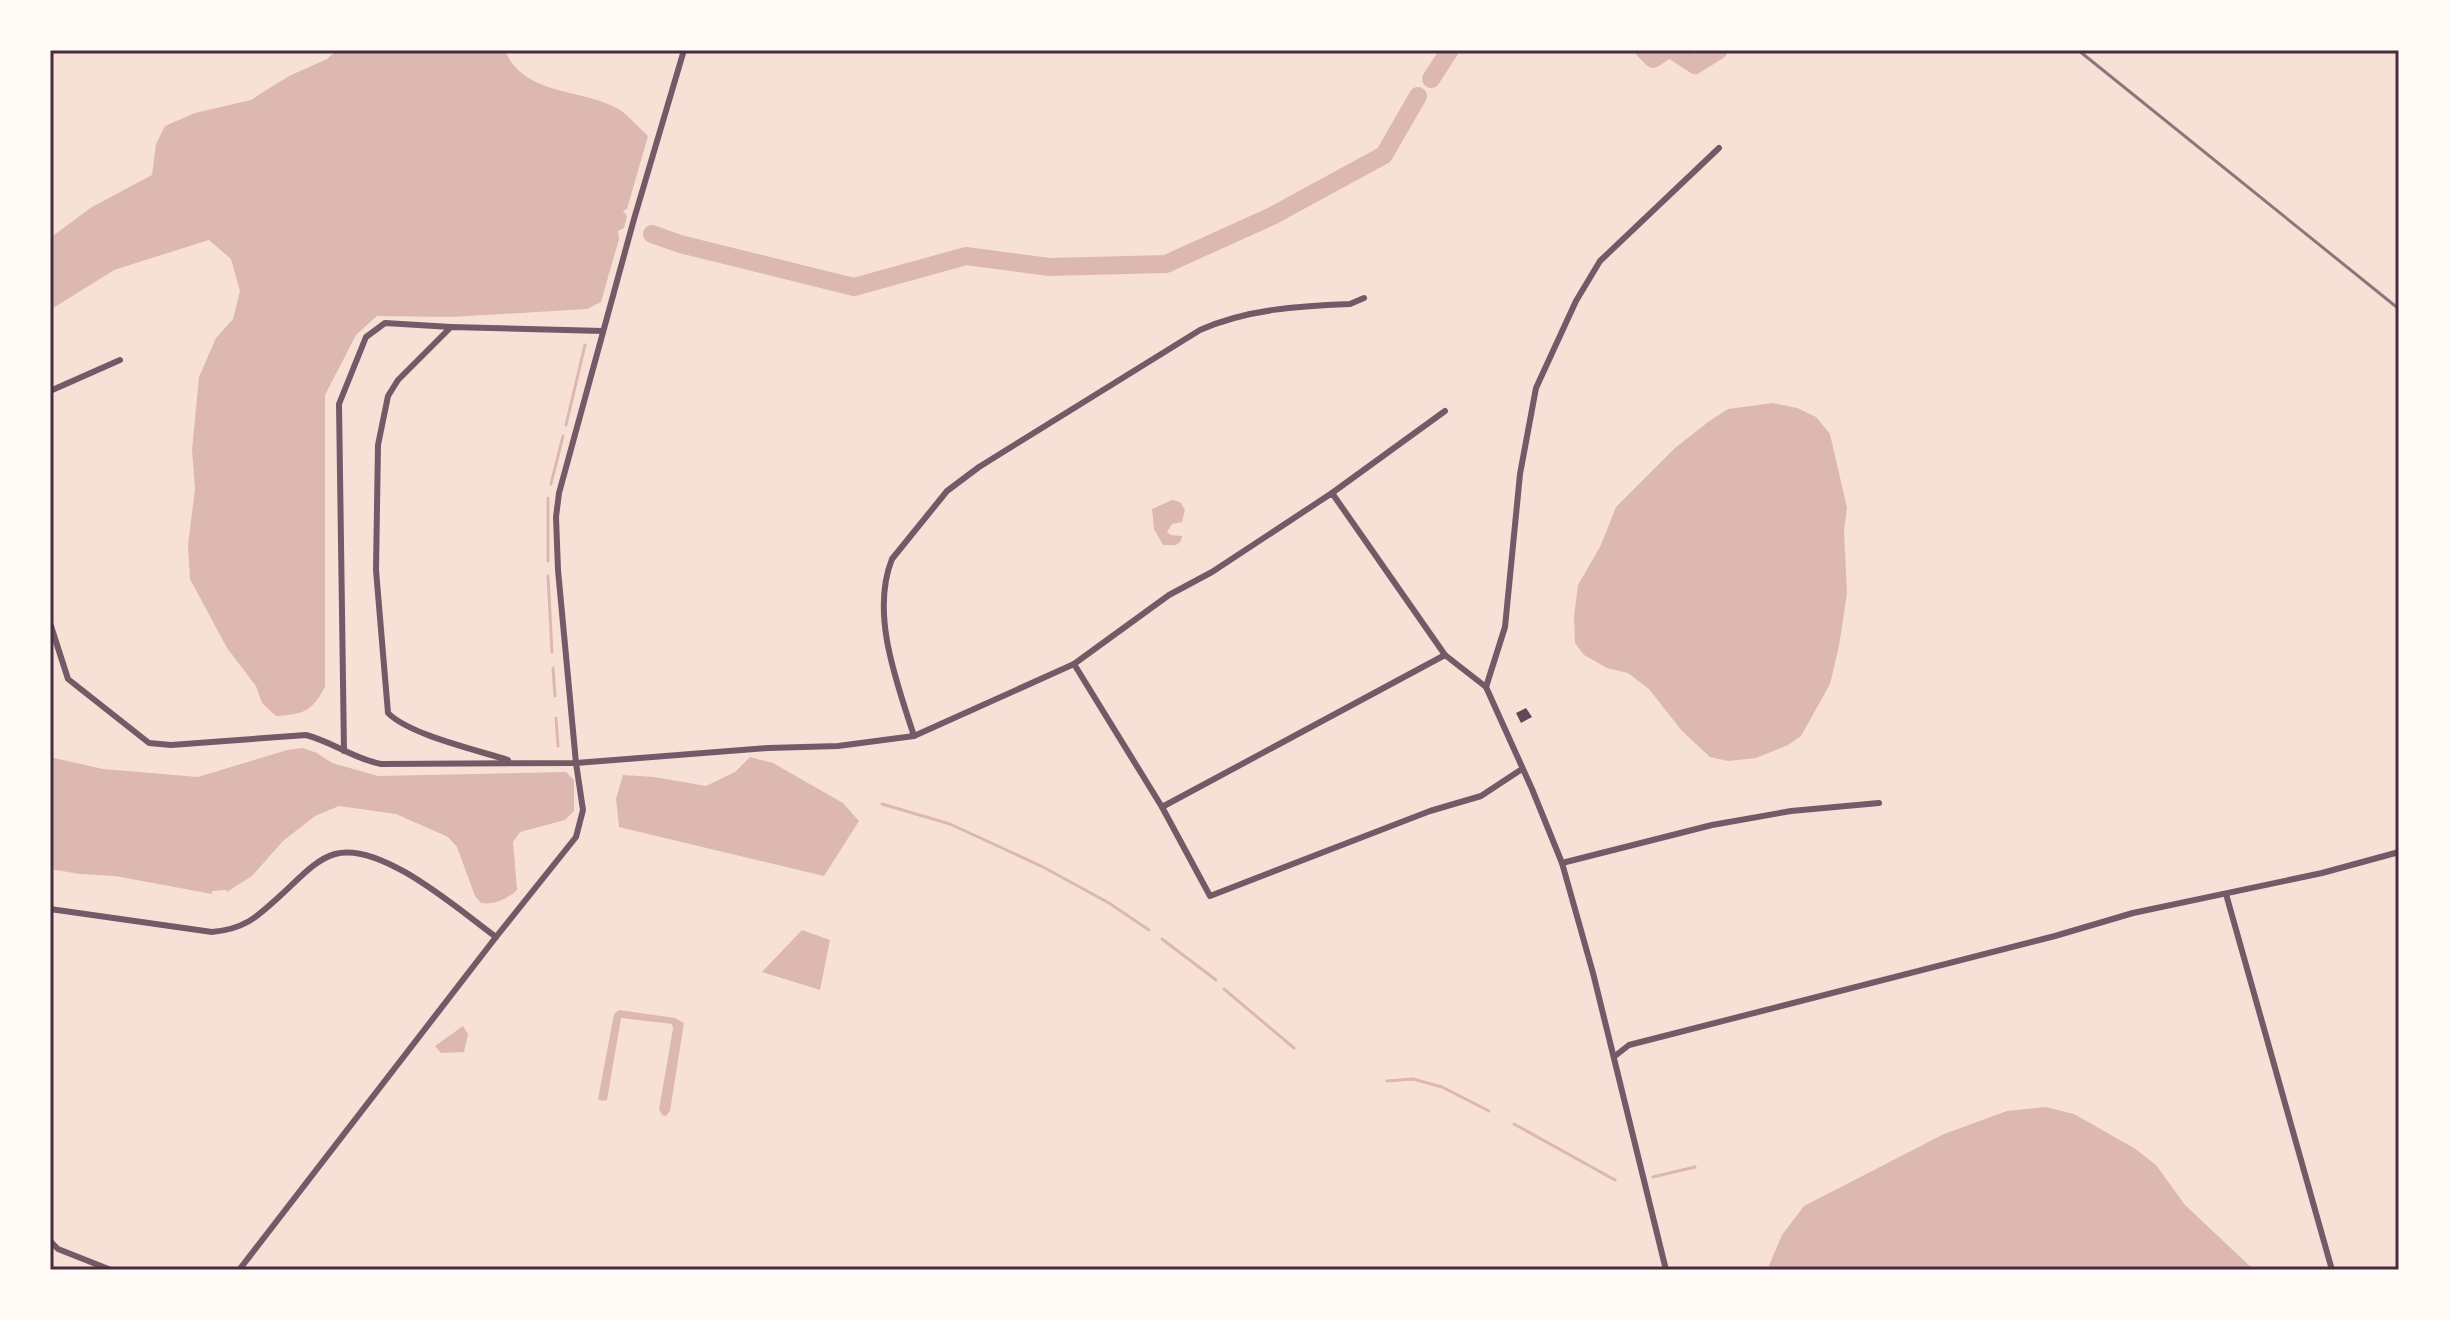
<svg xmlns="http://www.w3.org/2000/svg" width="2449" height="1320" font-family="'IBM Plex Sans',sans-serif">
  <rect width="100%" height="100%" fill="#f7e1d7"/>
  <g fill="#dcb8b0">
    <path d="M337,50H505C523,97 584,88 620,110C630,117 639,128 648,136L627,209L623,211L627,216L624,228L618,231L619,239L601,302L587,309L451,317L377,316L356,335L325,395V687C311,713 303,714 276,716L262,703L256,686L227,648L190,579L188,545L195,489L192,450L199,377L216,338L233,319L240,291L231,259L209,240L114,270L50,310V238L92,207L152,175L156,144L165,126L195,113L251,100L289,76L327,59Z"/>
    <path d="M1773,403L1797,408L1816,417L1830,434L1847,508L1844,531L1847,593L1839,646L1830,684L1801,736L1788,745L1756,758L1728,761L1710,757L1682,731L1649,689L1628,673L1607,668L1584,655L1575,643L1574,616L1578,585L1601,545L1616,507L1675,448L1708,422L1728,409Z"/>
    <path d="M1172,500L1180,502L1185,510L1182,522L1172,524L1167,532L1171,535L1182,536L1181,541L1176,545H1163L1154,529L1152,509Z"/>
    <path d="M303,748L317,753L332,763L378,776L566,772L574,780V811L565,820L520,832L513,842L517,890C507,899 495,905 481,903L475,896L457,847L448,837L396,814L339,806L315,816L283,841L252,876L227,892L226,890L212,891V894L115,876L80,874L50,869V757L103,769L198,777L287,750Z"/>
    <path d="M750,757L773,763L843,803L859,821L824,876L619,827L616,799L623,775L654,777L706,786L735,772Z"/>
    <path d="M802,930L830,940L820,990L762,972Z"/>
    <path d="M619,1010L675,1018L684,1023L670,1111L666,1116L662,1115L659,1109L673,1029L672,1024L621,1018L607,1100L602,1101L598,1099L614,1014Z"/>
    <path d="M463,1026L468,1034L464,1052L441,1053L435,1046Z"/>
    <path d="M2046,1107L2074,1114L2134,1148L2156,1165L2185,1205L2254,1270H1767L1782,1235L1804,1206L1944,1134L2007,1111Z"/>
  </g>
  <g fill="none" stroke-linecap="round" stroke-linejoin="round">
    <g stroke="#dcb8b0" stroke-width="3">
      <path d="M566,425L585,345"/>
      <path d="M551,484L563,436"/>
      <path d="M548,498V561"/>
      <path d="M548,576L552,652"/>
      <path d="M553,668L555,696"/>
      <path d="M556,718L558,746"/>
      <path d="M882,804L950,824L1043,867L1109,903L1149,930"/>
      <path d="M1162,939L1216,980"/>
      <path d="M1224,989L1294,1048"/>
      <path d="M1387,1081L1413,1079L1442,1087L1489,1111"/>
      <path d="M1514,1124L1615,1180"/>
      <path d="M1653,1177L1695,1167"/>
    </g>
    <g stroke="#dcb8b0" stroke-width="18">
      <path d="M1644,50L1653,59L1667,50"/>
      <path d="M1672,50L1695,65L1719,50"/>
      <path d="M1431,79L1450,50"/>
      <path d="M652,234L680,244L854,287L966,256L1049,267L1166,264L1272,216L1384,155L1418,96"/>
    </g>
  </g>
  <path fill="#644757" d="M1526,708L1532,717L1521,723L1516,713Z"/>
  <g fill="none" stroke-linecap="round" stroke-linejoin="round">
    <g stroke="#755966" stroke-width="6">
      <path d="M50,391L120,360"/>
      <path d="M1332,493L1445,411"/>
      <path d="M50,623L68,679L149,743L171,745L306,735C333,742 354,759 381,764L576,763L768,748L838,746L914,736L1074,664L1169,595L1212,572L1332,493L1445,655L1486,687L1532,789L1562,863L1593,973L1666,1270"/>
      <path d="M1074,664L1162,807L1210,896L1430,811L1481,796L1522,769"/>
      <path d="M1486,687L1505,627L1520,474L1536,388L1576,301L1600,261L1719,148"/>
      <path d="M914,736C897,683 870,614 892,559L947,491L979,467L1200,330C1247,309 1299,306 1350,304L1364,298"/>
      <path d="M344,751L339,404L366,337L385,323L451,327"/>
      <path d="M508,760C477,750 410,735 388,713L376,570L378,445L388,396L398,380L451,327L603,331"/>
      <path d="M1162,807L1445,655"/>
      <path d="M1562,863L1712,825L1791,811L1879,803"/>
      <path d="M2226,894L2332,1270"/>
      <path d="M50,909L212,932C245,929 257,917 281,895C297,881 314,860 335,854C381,841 459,910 496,937"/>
      <path d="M1615,1056L1629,1045L2055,936L2133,913L2322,873L2399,852"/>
      <path d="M50,1241L58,1249L111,1270"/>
      <path d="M239,1270L496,937L576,837L583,810L576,763L558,570L556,517L559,493L634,219L684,50"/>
    </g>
    <path stroke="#8f747c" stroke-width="3" d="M2078,50L2399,309"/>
  </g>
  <rect width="2449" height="1320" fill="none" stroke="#fffaf5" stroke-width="104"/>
  <rect x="52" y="52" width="2345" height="1216" fill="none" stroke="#4a2c40" stroke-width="3"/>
</svg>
